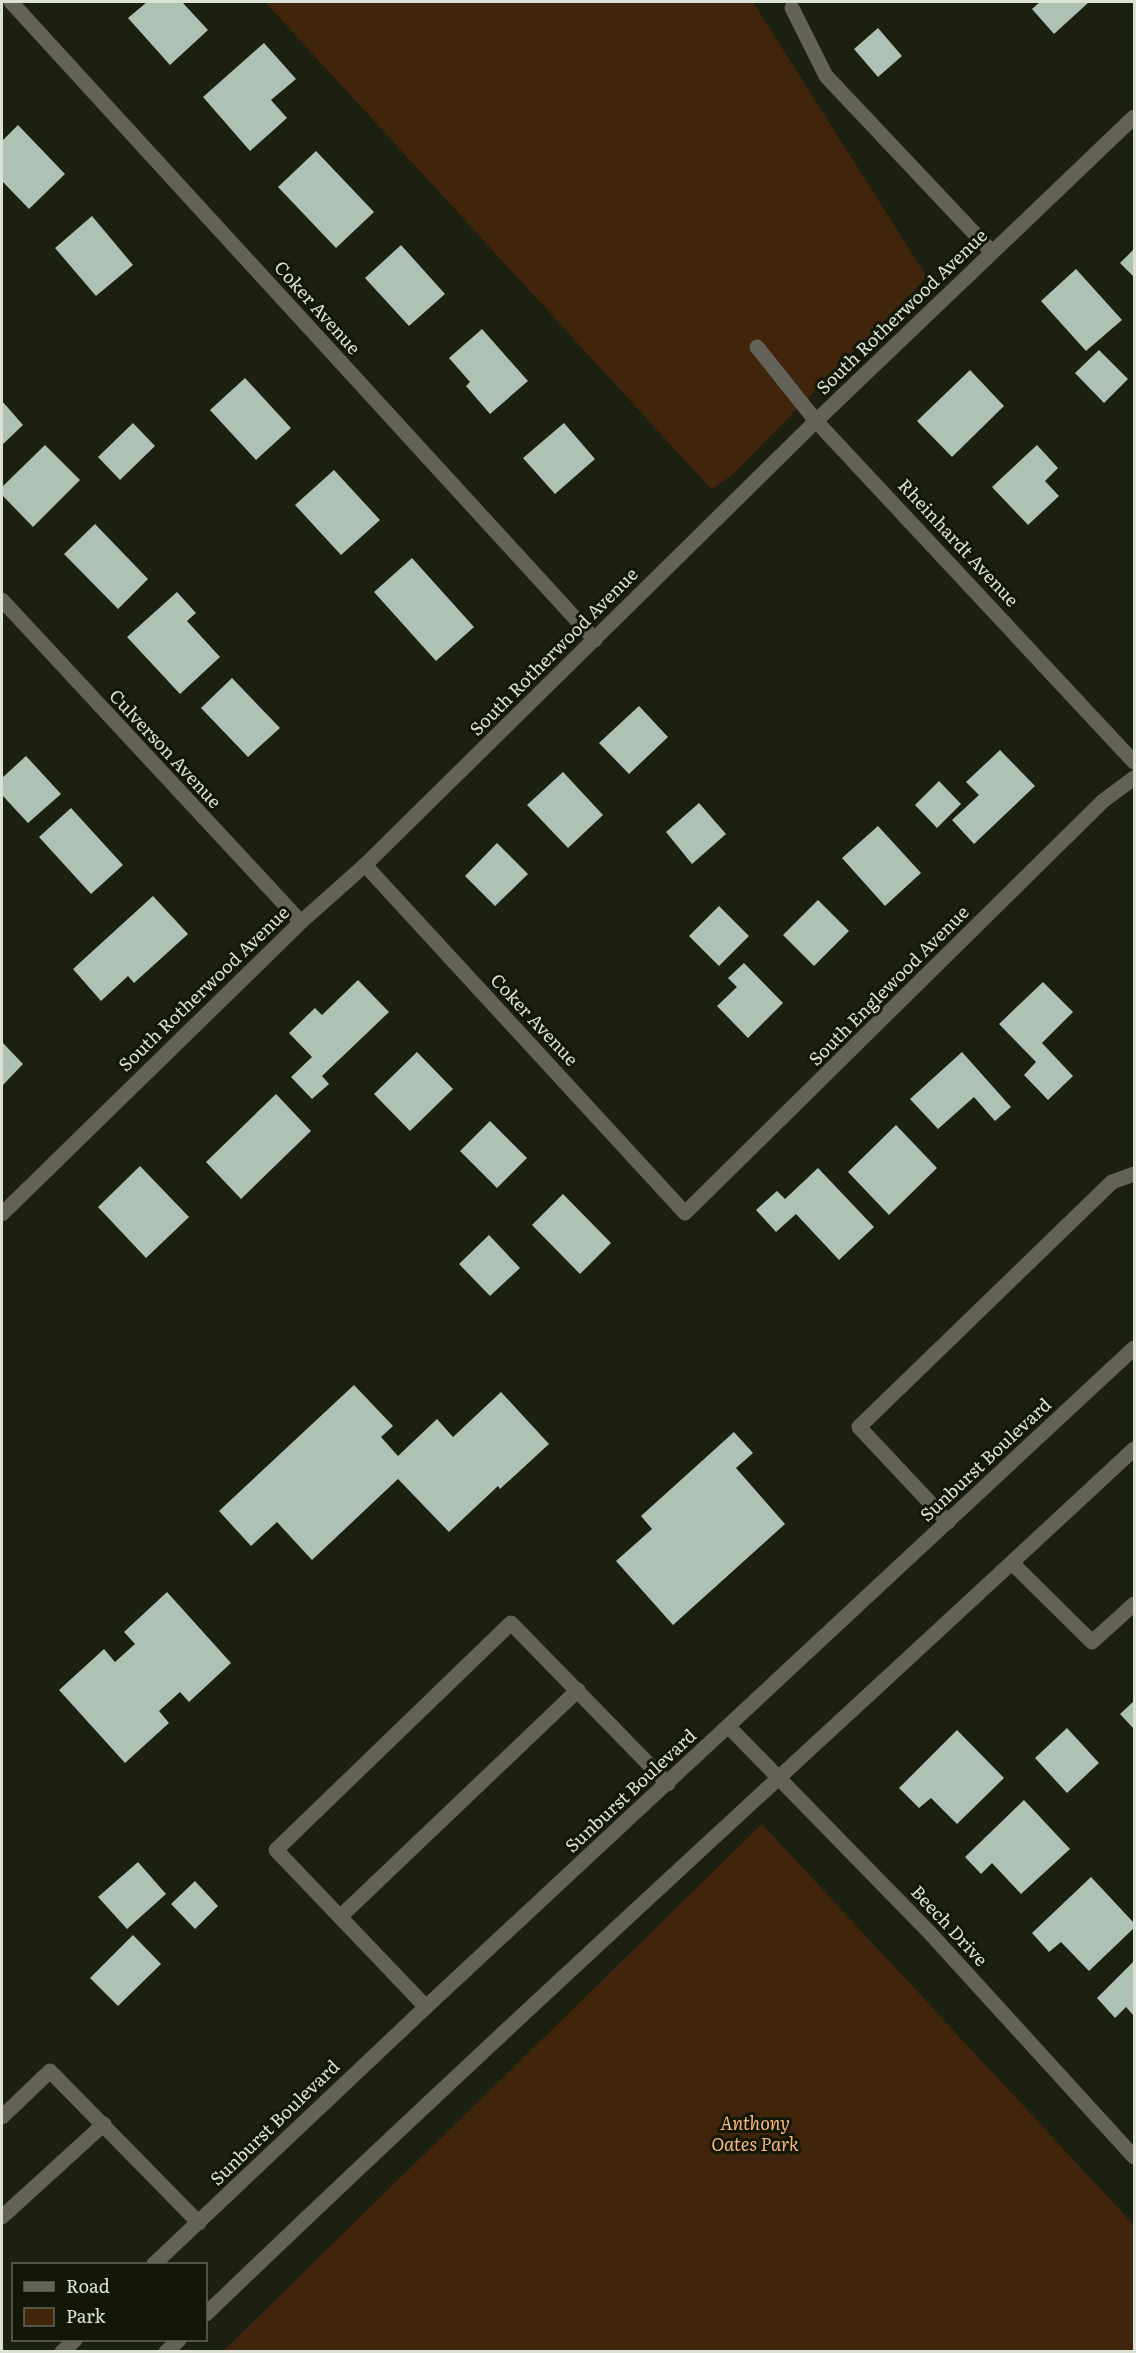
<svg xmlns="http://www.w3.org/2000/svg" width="1136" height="2353" font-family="Literata,serif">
  <rect width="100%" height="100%" fill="#1b2010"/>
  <g fill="#40240b">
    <path d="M265,2H753L927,277L733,474L712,490Z"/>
    <path d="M762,1824L1134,2225V2351H223Z"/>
  </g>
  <g fill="#adc2b4">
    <path d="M147,2H182L208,30L170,65L128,18Z"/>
    <path d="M1040,2H1089L1054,34L1032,9Z"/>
    <path d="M878,28L902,56L878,77L854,49Z"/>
    <path d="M264,43L296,79L271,100L287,118L250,151L203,97Z"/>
    <path d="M18,125L65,174L29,209L2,181V141Z"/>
    <path d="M316,151L374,212L336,248L278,187Z"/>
    <path d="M92,216L133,265L96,296L55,248Z"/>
    <path d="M401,245L445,294L409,326L365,278Z"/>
    <path d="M1134,249V277L1120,263Z"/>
    <path d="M1076,269L1122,320L1086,351L1041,301Z"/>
    <path d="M482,329L528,381L490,414L466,386L470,382L449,358Z"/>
    <path d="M1099,350L1128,379L1104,403L1075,373Z"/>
    <path d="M970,370L1004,406L952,457L917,421Z"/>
    <path d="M245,378L291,428L256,460L210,410Z"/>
    <path d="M2,401L23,425L2,445Z"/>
    <path d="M133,423L155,446L120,480L98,457Z"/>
    <path d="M564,423L595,459L555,494L523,458Z"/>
    <path d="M45,445L80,480L33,527L2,495V487Z"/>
    <path d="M1037,445L1058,468L1045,481L1059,496L1028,525L992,487Z"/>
    <path d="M334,470L380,520L341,555L295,505Z"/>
    <path d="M95,524L148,579L118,609L64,554Z"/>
    <path d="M412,558L474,627L436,661L374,592Z"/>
    <path d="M177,592L196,613L187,621L220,657L180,694L127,637Z"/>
    <path d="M232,678L280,728L248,757L201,708Z"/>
    <path d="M639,706L668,737L629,774L599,743Z"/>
    <path d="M1000,750L1035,786L974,844L952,820L979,795L966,782Z"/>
    <path d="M26,756L61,794L28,823L2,795V778Z"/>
    <path d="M563,772L603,815L568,848L527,805Z"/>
    <path d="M939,781L961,804L937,828L915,805Z"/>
    <path d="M699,803L726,834L692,864L666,832Z"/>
    <path d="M71,808L123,865L91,894L39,837Z"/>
    <path d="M878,826L921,873L885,906L842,858Z"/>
    <path d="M497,843L528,874L495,906L465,876Z"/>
    <path d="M153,896L188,934L134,983L128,976L101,1001L73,969Z"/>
    <path d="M818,900L849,931L814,966L783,935Z"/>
    <path d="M719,906L749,936L719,966L689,936Z"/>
    <path d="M744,963L783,1003L748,1038L717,1006L737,987L728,978Z"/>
    <path d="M358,980L389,1012L322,1076L329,1084L312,1099L291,1077L312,1057L289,1033L315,1008L322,1015Z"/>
    <path d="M1043,982L1073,1012L1042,1043L1073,1076L1048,1100L1024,1075L1036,1062L999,1024Z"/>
    <path d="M2,1042L23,1064L2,1086Z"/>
    <path d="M417,1052L453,1089L410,1131L374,1094Z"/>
    <path d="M962,1052L1011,1107L995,1121L974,1097L938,1129L910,1099Z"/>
    <path d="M276,1094L311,1131L241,1199L206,1162Z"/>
    <path d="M490,1121L527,1158L497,1188L460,1151Z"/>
    <path d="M896,1125L937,1168L889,1215L848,1172Z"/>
    <path d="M140,1166L189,1217L146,1258L98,1207Z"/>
    <path d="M818,1168L874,1227L839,1260L796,1214L776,1232L756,1210L777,1191L785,1199Z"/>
    <path d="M563,1194L611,1243L580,1274L532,1225Z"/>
    <path d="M489,1235L520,1268L490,1296L459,1264Z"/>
    <path d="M354,1385L393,1426L381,1437L398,1456L437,1419L453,1437L501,1392L549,1444L500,1489L498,1486L449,1532L398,1479L312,1560L277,1522L251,1546L219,1511Z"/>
    <path d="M734,1432L753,1453L736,1468L785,1524L673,1625L616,1561L652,1529L641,1516Z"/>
    <path d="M167,1592L231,1663L189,1702L180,1692L159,1711L169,1723L125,1763L59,1690L104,1649L115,1662L135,1644L124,1632Z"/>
    <path d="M1134,1701V1729L1120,1714Z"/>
    <path d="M1067,1728L1099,1763L1067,1793L1035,1758Z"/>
    <path d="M957,1730L1004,1778L957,1824L931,1798L919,1808L899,1788Z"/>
    <path d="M1024,1800L1070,1849L1021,1894L992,1863L981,1874L965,1857Z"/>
    <path d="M138,1862L166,1894L127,1929L98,1897Z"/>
    <path d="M1091,1877L1134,1923V1928L1089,1971L1061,1942L1049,1952L1032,1933Z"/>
    <path d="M195,1881L218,1906L195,1929L171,1904Z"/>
    <path d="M133,1935L161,1964L118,2006L90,1978Z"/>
    <path d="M1134,1961V2016L1126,2007L1115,2018L1097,1998Z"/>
  </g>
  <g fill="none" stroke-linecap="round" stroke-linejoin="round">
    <g stroke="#646159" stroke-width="15">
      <path d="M948,1522L859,1427L1112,1182L1134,1174"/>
      <path d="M1012,1563L1092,1642L1134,1604"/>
      <path d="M340,1917L578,1690"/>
      <path d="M426,2007L276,1850L511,1623L668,1784"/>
      <path d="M2,2117L50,2071L199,2223"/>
      <path d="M2,2217L104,2124"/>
    </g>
    <g stroke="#646159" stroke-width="15">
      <path d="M11,2L595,640"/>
      <path d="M792,8L826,76L992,252"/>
      <path d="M757,347L816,421L1134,762"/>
      <path d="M2,600L301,922"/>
      <path d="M365,865L685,1213L1103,801L1134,778"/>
      <path d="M2,1214L301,922L365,865L816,421L1134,117"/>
      <path d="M729,1727L929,1932L1134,2157"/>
      <path d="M154,2264L426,2007L1134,1348"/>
      <path d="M206,2314C511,2021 825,1737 1134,1449"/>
      <path d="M62,2352L75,2340"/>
      <path d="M166,2352L179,2340"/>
    </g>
  </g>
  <g text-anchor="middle" stroke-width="6" stroke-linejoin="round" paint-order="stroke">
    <g font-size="18" fill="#dce1d6" stroke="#121707">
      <text transform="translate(317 308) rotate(48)" y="6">Coker Avenue</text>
      <text transform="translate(902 312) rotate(-44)" y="6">South Rotherwood Avenue</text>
      <text transform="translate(958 543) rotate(47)" y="6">Rheinhardt Avenue</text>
      <text transform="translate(554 652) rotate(-45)" y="6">South Rotherwood Avenue</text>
      <text transform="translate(165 749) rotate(47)" y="6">Culverson Avenue</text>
      <text transform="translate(889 986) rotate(-45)" y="6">South Englewood Avenue</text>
      <text transform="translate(204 989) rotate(-44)" y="6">South Rotherwood Avenue</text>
      <text transform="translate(534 1020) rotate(47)" y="6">Coker Avenue</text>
      <text transform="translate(986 1460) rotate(-43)" y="6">Sunburst Boulevard</text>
      <text transform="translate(631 1791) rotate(-43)" y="6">Sunburst Boulevard</text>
      <text transform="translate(949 1926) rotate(47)" y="6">Beech Drive</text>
      <text transform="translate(275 2123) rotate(-44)" y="6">Sunburst Boulevard</text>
    </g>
    <g font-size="18" font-style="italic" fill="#fbb77f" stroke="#121707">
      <text x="755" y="2130">Anthony<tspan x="755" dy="21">Oates Park</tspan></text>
    </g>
  </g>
  <rect width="1136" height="2353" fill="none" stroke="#dce1d6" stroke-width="6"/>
  <rect x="12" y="2263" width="195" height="78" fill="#121707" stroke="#63685a" stroke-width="1.5"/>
  <rect x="24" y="2282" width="30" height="9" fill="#646159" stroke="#63685a" stroke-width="1.5"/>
  <text x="66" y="2293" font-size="18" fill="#dce1d6">Road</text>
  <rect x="24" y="2308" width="30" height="18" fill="#40240b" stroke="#63685a" stroke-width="1.5"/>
  <text x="66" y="2323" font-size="18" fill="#dce1d6">Park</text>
</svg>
